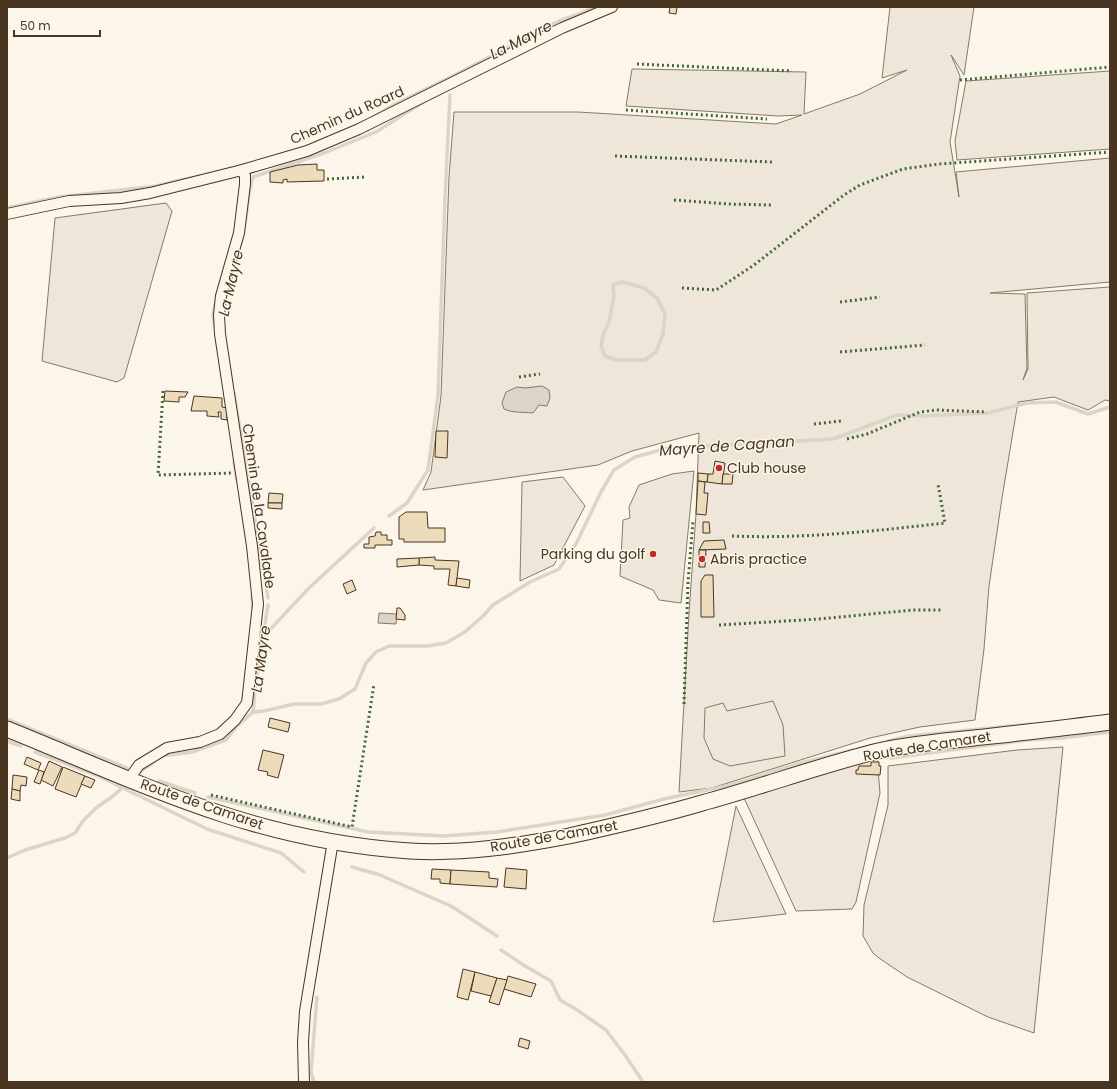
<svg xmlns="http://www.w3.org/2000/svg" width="1117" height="1089" font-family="Poppins,sans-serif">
  <rect width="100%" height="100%" fill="#fbf6e9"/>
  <g fill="#ede6d9" stroke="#887966">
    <path d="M890,7H974L964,75L951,55L960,76L950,142L959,197L956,172L1110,158V282L990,293L1025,294L1027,368L1023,380L1028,369L1027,293L1110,287V401L1105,400L1088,410L1054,397L1018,402L1002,498L989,586L984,649L975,720L920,727L870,738L712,788L679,792L689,613L696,514L699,433L632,451L598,465L423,490L431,472L441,396L449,177L454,112H578L776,124L802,115L778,116L626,106L632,69L806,72L804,114L860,94L907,70L882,78Z"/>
    <path d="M1110,71V149L957,160L955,141L966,81Z"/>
    <path d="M166,203L172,211L124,378L117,382L42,361L55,218Z"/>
    <path d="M563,477L585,506L554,565L520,581L522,482Z"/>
    <path d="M1063,747L1034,1033L988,1017L907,977L879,958L873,953L863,936L864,905L888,805V766L1017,750Z"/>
    <path d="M877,757L880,793L856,902L852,909L796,911L744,798Z"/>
    <path d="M736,806L786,914L713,922Z"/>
  </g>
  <g fill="#ede7d9" stroke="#887966">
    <path d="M694,471L681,603L659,600L653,590L620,576L623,520L630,518L629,507L639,485L672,474Z"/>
    <path d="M773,701L783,725L785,756L730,766L713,759L704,738L705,708L723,703L727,711Z"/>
  </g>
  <g fill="#dcd4c6" stroke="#887966">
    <path d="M542,386L549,390L550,398L547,406L539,405L533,413C524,412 512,413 504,409L502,403L506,392L517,387L525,388Z"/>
    <path d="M379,613L397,614L396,624L378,623Z"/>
  </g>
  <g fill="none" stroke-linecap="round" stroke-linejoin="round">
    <g stroke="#dcd4c6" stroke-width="3.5">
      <path d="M375,116L395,104L449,78L559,21L579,14L594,7"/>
      <path d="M7,208L59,197L156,186L200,176"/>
      <path d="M244,228C248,211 247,193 253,177L324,153L376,132L422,103"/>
      <path d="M622,282L644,288L657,298L665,314L663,334L656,352L645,360H617L605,356L601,346L603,335L609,322L614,296L613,285Z"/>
      <path d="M215,328L213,315L215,304"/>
      <path d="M234,393L268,598"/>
      <path d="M234,462L237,480"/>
      <path d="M389,516L407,503L428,470L438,396L445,197L450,95"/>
      <path d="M252,596L253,611"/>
      <path d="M263,637L309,588L374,528"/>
      <path d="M253,712L256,681L268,605"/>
      <path d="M7,719L127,768"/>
      <path d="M7,741L21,746"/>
      <path d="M888,741L909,736L1031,724"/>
      <path d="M35,752L101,777L121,787L122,786"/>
      <path d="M161,756L192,752L226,740L237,726L253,712L264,711L294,704H321L339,699L355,689L366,663L376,652L389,646H427L446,643L465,632L483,616L493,605L530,582L559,569L576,544L601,492L614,470L635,457L668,448L833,439L897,415L920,416L988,413L1027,403L1056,402L1088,414L1110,407"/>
      <path d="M891,758L1027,740L1062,738L1110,732"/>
      <path d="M137,774L155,761"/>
      <path d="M159,781L195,793"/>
      <path d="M121,787L207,829L281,853L304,872"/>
      <path d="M208,797L368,832L444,836L497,832L605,815L664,799L731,785L797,764L853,750"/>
      <path d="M7,858L25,850L65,838L75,833L83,821L96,808L113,796L122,788"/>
      <path d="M352,867L380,875L451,906L497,936"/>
      <path d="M501,950L525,966L551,981L560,1000L574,1008L606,1030L625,1055L643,1082"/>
      <path d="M314,1082L311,1072L317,997"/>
    </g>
  </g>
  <g fill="#ecdcbc" stroke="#4a3520">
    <path d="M670,7H677L676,14L669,13Z"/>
    <path d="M317,164V170H324V181L287,182V179L283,180V183L270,182V172L298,165Z"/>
    <path d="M165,391L188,392L185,397H179V402L164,401Z"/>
    <path d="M194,396L222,398V407L227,408V420L221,419V412H218L219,417L207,416V411H191Z"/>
    <path d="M436,431H448L447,458L435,457Z"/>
    <path d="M715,461L725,463L722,484L707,482L708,474H713Z"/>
    <path d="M698,473L708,474L707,482L698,481Z"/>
    <path d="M723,474H733L732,484H722Z"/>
    <path d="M698,481L705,482L704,493H708L706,515L696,514Z"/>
    <path d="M269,493L283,494L282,503H268Z"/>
    <path d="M268,503H282V509L268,508Z"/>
    <path d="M406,512H427L428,528H445V542H404V539H399V517Z"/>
    <path d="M703,522H709L710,533H703Z"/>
    <path d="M376,532H381V535H387V540H392V545H375V548H364V544H369V537L375,536Z"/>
    <path d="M724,540L726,549L699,550L704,541Z"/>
    <path d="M699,550H706L705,567H699Z"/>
    <path d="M435,557V560L459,561L456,586L448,585L450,569H434V566L419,565V558Z"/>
    <path d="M419,558V565L397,567V559Z"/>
    <path d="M705,575H713L714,617H701V581Z"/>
    <path d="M457,578L470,580L469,588L456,586Z"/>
    <path d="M352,580L356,590L347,594L343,584Z"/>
    <path d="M397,608H400L405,615V620L396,619Z"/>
    <path d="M270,718L290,723L288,732L268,727Z"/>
    <path d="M263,750L284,755L278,778L267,775L268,772L258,770Z"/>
    <path d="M27,757L41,763L38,770L24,764Z"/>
    <path d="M49,761L62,767L53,786L41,780Z"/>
    <path d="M871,762H879V766H881L880,775L856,774V770H858L859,766H871Z"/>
    <path d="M63,767L85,776L76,797L55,789Z"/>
    <path d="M39,770L44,772L40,784L34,782Z"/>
    <path d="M13,775L27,777L26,786L21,785L20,791L12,789Z"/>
    <path d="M85,776L95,780L91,788L81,784Z"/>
    <path d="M12,789L20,791V801L11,799Z"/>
    <path d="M506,868L527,870L526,889L504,887Z"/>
    <path d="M432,869L451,870L450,884L440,883V879H431Z"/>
    <path d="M451,870L489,872V878L498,879L497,887L450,884Z"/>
    <path d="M463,969L475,972L468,1000L457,997Z"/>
    <path d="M475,972L497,978L491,996L471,991Z"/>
    <path d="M508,976L536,984L531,997L504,989Z"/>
    <path d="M497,978L507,980L499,1005L489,1002Z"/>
    <path d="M520,1038L530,1041L528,1049L518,1046Z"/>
  </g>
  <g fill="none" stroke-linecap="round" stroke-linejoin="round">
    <g stroke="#4a3520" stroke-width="12">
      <g id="minor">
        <path d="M7,214L69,201L121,198L150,193L242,170L307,151L359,129L562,28L612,7"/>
        <path d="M129,779L139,765L167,748L200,742L220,734L235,720L247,703L258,604L252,546L220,334L219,315L221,296L239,233L245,184V176L242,170"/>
        <path d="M304,1082L303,1042L305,1011L333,841"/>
      </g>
    </g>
    <g stroke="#4a3520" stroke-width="17">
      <path id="secondary" d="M7,729C79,758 151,791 225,815C284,834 348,847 410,851C463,854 517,846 569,836C614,826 658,816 702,803C761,787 818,766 878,751C909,744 942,741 974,738C1019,733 1065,728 1110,722"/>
    </g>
    <use href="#minor" stroke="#fbf6e9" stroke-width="10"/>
    <use href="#secondary" stroke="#fbf6e9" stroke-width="15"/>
    <g stroke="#436837" stroke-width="3" stroke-dasharray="2 3" stroke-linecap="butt">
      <path d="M637,64L792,71"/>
      <path d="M960,80L1110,67"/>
      <path d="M626,110L767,119"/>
      <path d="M615,156L772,162"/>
      <path d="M327,179L366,177"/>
      <path d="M674,200L728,204L771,205"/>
      <path d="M682,288L716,290L754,265L844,195L860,185L903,169L939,164L1110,152"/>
      <path d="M840,302L880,297"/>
      <path d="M840,352L925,345"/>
      <path d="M519,377L540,374"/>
      <path d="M163,391L158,475L233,473"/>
      <path d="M814,424L841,421"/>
      <path d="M847,439L867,434L920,412L936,410L987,412"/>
      <path d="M732,536C803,539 875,531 945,523L938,484"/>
      <path d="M719,625L819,619L913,610H941"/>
      <path d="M684,704L688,582L693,521"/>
      <path d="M211,795L352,827L374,684"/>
    </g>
  </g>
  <g fill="#c62828" stroke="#fbf6e9" stroke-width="1.5">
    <circle cx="719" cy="468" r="4"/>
    <circle cx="653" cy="554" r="4"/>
    <circle cx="702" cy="559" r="4"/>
  </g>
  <g text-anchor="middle" stroke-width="3" stroke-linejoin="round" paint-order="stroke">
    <g font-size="14" fill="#4a3520" stroke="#fbf6e9">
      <text transform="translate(347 115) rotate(-24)" y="5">Chemin du Roard</text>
      <text transform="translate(259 506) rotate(82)" y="5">Chemin de la Cavalade</text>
      <text transform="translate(927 746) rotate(-9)" y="5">Route de Camaret</text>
      <text transform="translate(202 804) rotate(19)" y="5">Route de Camaret</text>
      <text transform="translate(554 836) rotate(-10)" y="5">Route de Camaret</text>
    </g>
    <g font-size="14" fill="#4a3520" stroke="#fbf6e9" text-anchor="start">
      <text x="727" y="473">Club house</text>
      <text x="645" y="559" text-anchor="end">Parking du golf</text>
      <text x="710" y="564">Abris practice</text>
    </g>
    <g font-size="15" font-style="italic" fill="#4a3520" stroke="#fbf6e9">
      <text transform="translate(521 40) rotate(-27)" y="5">La Mayre</text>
      <text transform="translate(231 283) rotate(-77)" y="5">La Mayre</text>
      <text transform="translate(727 446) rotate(-4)" y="5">Mayre de Cagnan</text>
      <text transform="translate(261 659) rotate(-82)" y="5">La Mayre</text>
    </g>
  </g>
  <rect width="1117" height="1089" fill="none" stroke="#4a3520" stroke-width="16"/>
  <path d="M14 30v6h86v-6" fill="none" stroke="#4a3520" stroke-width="2"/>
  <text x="20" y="30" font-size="12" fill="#4a3520" stroke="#fbf6e9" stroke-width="3" paint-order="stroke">50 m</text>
</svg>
